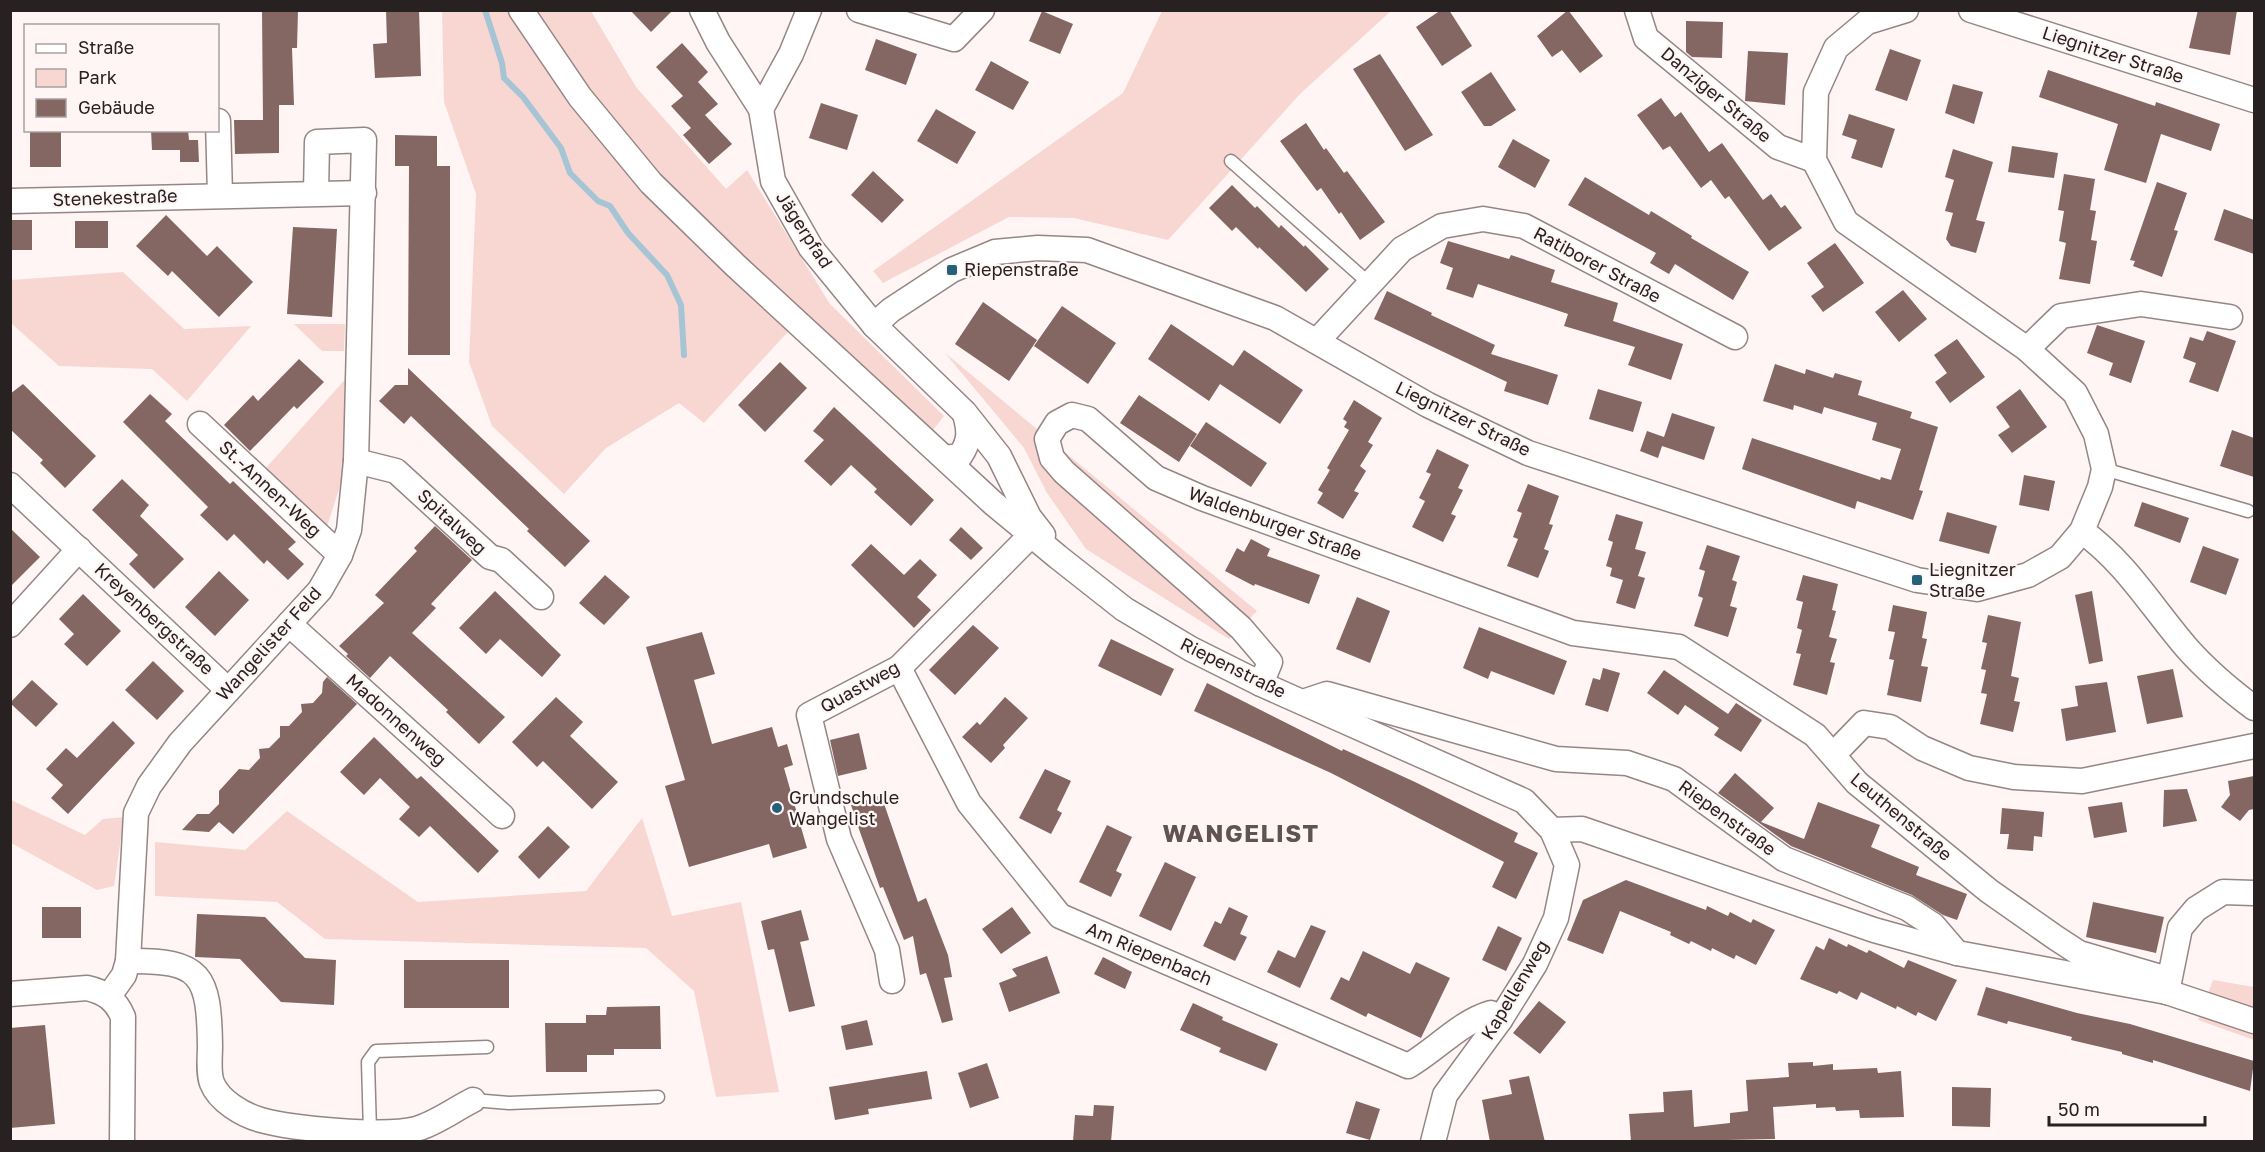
<svg xmlns="http://www.w3.org/2000/svg" width="2265" height="1152" font-family="'Golos Text',sans-serif">
  <rect width="100%" height="100%" fill="#fff5f4"/>
  <g fill="#f8d7d3">
    <path d="M442,11H511L580,97L797,322L704,423L679,403L606,448L564,494L492,426L469,362L476,194L444,102Z"/>
    <path d="M531,11H591L636,87L726,189L747,170L830,304L944,416L933,430L670,189L588,94Z"/>
    <path d="M1162,11H1391L1300,94L1168,240L1074,218L1009,217L883,283L873,271L1123,93Z"/>
    <path d="M123,272L184,329L251,326L187,401L152,369L59,366L11,323V280Z"/>
    <path d="M294,324H345L344,351H322Z"/>
    <path d="M945,353L1257,611L1229,639L1086,549L1047,493L1024,448Z"/>
    <path d="M349,375L348,461L326,530L265,469Z"/>
    <path d="M11,800L85,835L103,819L124,817L114,886L97,890L11,843Z"/>
    <path d="M287,811L418,902L586,891L642,818L672,916L741,902L779,1092L716,1097L694,991L646,948L325,939L277,902L155,896V842L245,850Z"/>
    <path d="M2213,980L2254,987V1040L2198,1020Z"/>
  </g>
  <g fill="none" stroke-linecap="round" stroke-linejoin="round">
    <path stroke="#a5c5d4" stroke-width="6" d="M485,10L502,63L504,78L523,97L561,148L570,173L598,201L610,206L628,233L667,275L681,305L684,355"/>
  </g>
  <g fill="#846663">
    <path d="M262,10H298L297,48H292L294,105H279V153L235,154L234,120H263Z"/>
    <path d="M386,10H419L421,76L375,78L373,44L387,43Z"/>
    <path d="M630,10H673L651,32Z"/>
    <path d="M1441,10H1449L1472,46L1442,66L1416,27Z"/>
    <path d="M1568,10L1603,56L1580,73L1562,50L1552,57L1537,36Z"/>
    <path d="M2198,10H2237L2230,55L2189,48Z"/>
    <path d="M1042,11L1073,24L1060,54L1029,41Z"/>
    <path d="M1686,21L1723,22L1722,58L1692,57L1686,52Z"/>
    <path d="M876,39L917,54L906,85L865,70Z"/>
    <path d="M682,43L708,72L698,82L718,104L705,115L732,144L709,164L683,135L691,128L671,106L683,96L656,67Z"/>
    <path d="M1890,49L1921,60L1907,101L1875,90Z"/>
    <path d="M1748,51L1788,53L1785,105L1745,101Z"/>
    <path d="M1380,54L1433,135L1405,151L1353,69Z"/>
    <path d="M991,61L1029,82L1013,110L975,90Z"/>
    <path d="M2048,70L2155,106L2156,102L2220,124L2211,151L2161,134L2146,183L2104,170L2118,124L2039,97Z"/>
    <path d="M1491,72L1516,110L1491,126H1484L1461,92Z"/>
    <path d="M1953,84L1983,92L1974,124L1945,113Z"/>
    <path d="M1661,98L1675,117L1681,112L1709,152L1722,143L1763,200L1771,194L1781,208L1785,205L1802,228L1769,251L1729,196L1725,199L1711,180L1701,188L1670,146L1663,150L1637,115Z"/>
    <path d="M821,103L858,115L847,150L809,138Z"/>
    <path d="M936,109L976,132L957,164L917,141Z"/>
    <path d="M1849,114L1895,129L1882,168L1851,158L1857,140L1842,135Z"/>
    <path d="M1306,123L1324,150L1326,148L1344,173L1347,171L1385,222L1360,240L1341,212L1339,214L1321,188L1317,191L1280,141Z"/>
    <rect x="30" y="130" width="31" height="37"/>
    <path d="M151,130H188L189,140H198L199,162H180V150H152Z"/>
    <path d="M395,135L437,136V166H450V355H408L409,166H395Z"/>
    <path d="M1513,139L1550,160L1535,188L1498,167Z"/>
    <path d="M2012,146L2058,153L2054,178L2008,172Z"/>
    <path d="M1953,149L1993,162L1976,220L1985,222L1976,253L1951,246L1946,239L1953,213L1945,211L1954,180L1945,177Z"/>
    <path d="M873,171L904,200L882,223L851,195Z"/>
    <path d="M2064,174L2095,179L2090,210L2096,211L2091,240L2097,241L2090,284L2059,279L2066,243L2059,241L2064,211L2058,210Z"/>
    <path d="M1585,177L1649,215L1651,211L1692,236L1691,238L1749,272L1733,300L1675,264L1669,274L1650,263L1656,253L1568,205Z"/>
    <path d="M2157,182L2187,193L2174,230L2178,231L2162,277L2133,266L2135,261L2130,260Z"/>
    <path d="M1232,185L1255,208L1257,206L1279,228L1281,225L1304,247L1305,245L1329,269L1306,292L1259,247L1258,249L1236,227L1232,231L1209,208Z"/>
    <path d="M2224,209L2254,220V254L2214,240Z"/>
    <path d="M166,215L207,256L217,246L253,282L219,317L172,271L168,276L136,246Z"/>
    <rect x="10" y="220" width="22" height="30"/>
    <rect x="75" y="221" width="33" height="27"/>
    <path d="M293,227L337,229L332,317L287,314Z"/>
    <path d="M1448,241L1509,259L1511,255L1555,270L1551,282L1618,303L1613,321L1683,344L1671,380L1628,365L1635,347L1564,326L1568,314L1478,284L1473,298L1446,289L1453,268L1440,263Z"/>
    <path d="M1835,243L1864,283L1823,312L1811,296L1824,287L1807,263Z"/>
    <path d="M1903,290L1927,319L1899,342L1875,312Z"/>
    <path d="M1387,291L1432,313L1431,315L1495,345L1491,354L1558,375L1548,405L1504,391L1507,382L1374,319Z"/>
    <path d="M983,302L1037,340L1009,381L955,344Z"/>
    <path d="M1062,306L1116,343L1088,384L1034,346Z"/>
    <path d="M1171,324L1233,366L1244,350L1303,390L1280,424L1220,384L1209,401L1148,359Z"/>
    <path d="M2097,325L2145,341L2131,383L2109,375L2113,363L2087,353Z"/>
    <path d="M2207,331L2236,341L2218,392L2189,382L2196,363L2183,358L2190,337L2203,341Z"/>
    <path d="M1957,339L1985,377L1950,403L1935,382L1947,373L1934,355Z"/>
    <path d="M299,359L324,382L297,409L294,406L250,451L224,425L253,395L258,401Z"/>
    <path d="M780,362L807,388L765,432L738,405Z"/>
    <path d="M1775,364L1805,374L1806,369L1833,378L1835,373L1862,381L1858,395L1912,412L1910,418L1938,427L1919,490L1923,491L1913,520L1857,501L1855,509L1742,469L1752,438L1880,480L1881,477L1891,480L1901,449L1872,440L1877,423L1824,407L1822,414L1794,405L1793,410L1763,401Z"/>
    <path d="M408,368L590,541L565,567L527,531L529,529L411,416L404,424L379,401L395,385H408Z"/>
    <path d="M23,384L96,456L65,488L40,463L43,460L10,429V394Z"/>
    <path d="M1598,389L1642,402L1633,432L1589,419Z"/>
    <path d="M2020,389L2047,427L2012,453L1998,435L2010,427L1996,407Z"/>
    <path d="M150,394L172,414L165,421L230,484L233,481L296,542L288,549L304,564L288,580L267,560L264,564L234,534L227,541L200,515L208,507L123,422Z"/>
    <path d="M1139,395L1197,434L1179,462L1120,423Z"/>
    <path d="M1354,400L1382,418L1368,442L1373,445L1360,466L1366,471L1354,491L1359,493L1343,519L1317,503L1323,493L1318,490L1330,470L1327,468L1349,430L1344,427L1347,422L1343,419Z"/>
    <path d="M834,407L934,500L911,526L874,492L877,489L851,465L831,486L804,461L824,440L813,431Z"/>
    <path d="M1672,413L1715,427L1704,460L1662,446L1658,458L1640,451L1647,431L1664,437Z"/>
    <path d="M1206,422L1267,463L1251,487L1190,446Z"/>
    <path d="M2232,430L2254,438V477L2220,466Z"/>
    <path d="M1437,449L1469,465L1458,488L1463,490L1451,514L1456,516L1443,542L1412,527L1425,501L1419,498L1431,474L1426,472Z"/>
    <path d="M2024,475L2055,481L2049,511L2019,505Z"/>
    <path d="M122,479L149,505L140,516L184,559L154,589L129,564L138,555L92,510Z"/>
    <path d="M1528,484L1559,496L1549,524L1553,525L1544,549L1549,551L1538,578L1507,566L1518,539L1513,537L1522,513L1517,511Z"/>
    <path d="M2142,502L2189,518L2180,543L2134,526Z"/>
    <path d="M1947,512L1997,526L1989,554L1939,541Z"/>
    <path d="M1616,514L1643,522L1635,549L1646,552L1638,576L1645,578L1635,609L1616,603L1623,580L1610,576L1612,568L1606,566L1613,542L1608,540Z"/>
    <path d="M435,526L472,560L431,604L436,608L412,633L505,717L479,744L446,712L448,710L390,656L370,678L346,656L348,654L339,646L384,603L375,595L417,551L414,548Z"/>
    <path d="M961,527L983,548L971,560L949,540Z"/>
    <path d="M10,528L40,557L10,587Z"/>
    <path d="M1251,539L1270,549L1267,556L1320,575L1309,604L1255,584L1254,586L1225,571L1237,548L1244,552Z"/>
    <path d="M871,544L904,575L920,559L937,575L917,597L931,610L914,628L851,565Z"/>
    <path d="M1707,545L1740,556L1732,580L1737,582L1730,606L1737,608L1728,637L1694,626L1703,598L1698,596L1705,571L1699,569Z"/>
    <path d="M2203,546L2239,559L2226,595L2190,582Z"/>
    <path d="M219,571L249,600L215,636L185,607Z"/>
    <path d="M605,575L630,597L604,625L579,603Z"/>
    <path d="M1803,575L1838,584L1832,610L1836,611L1829,637L1837,639L1830,662L1835,663L1827,695L1793,685L1801,654L1796,653L1802,630L1797,628L1803,602L1796,600Z"/>
    <path d="M495,591L561,655L542,677L500,639L486,654L459,628Z"/>
    <path d="M2092,591L2103,661L2089,664L2075,595Z"/>
    <path d="M83,594L121,631L87,666L64,644L74,634L59,619Z"/>
    <path d="M1357,597L1390,611L1370,663L1336,649Z"/>
    <path d="M1893,605L1927,612L1922,638L1927,639L1921,666L1928,667L1921,702L1887,695L1894,660L1889,659L1895,632L1888,631Z"/>
    <path d="M1988,615L2021,622L2011,676L2019,678L2014,701L2020,702L2013,732L1980,724L1987,694L1981,693L1986,670L1981,669L1987,643L1982,642Z"/>
    <path d="M973,625L999,648L955,695L929,670Z"/>
    <path d="M1479,627L1567,661L1554,695L1491,671L1488,679L1463,668Z"/>
    <path d="M702,632L715,674L694,680L712,744L772,727L778,747L787,744L793,765L784,768L807,848L773,858L769,844L689,867L665,786L685,780L646,647Z"/>
    <path d="M1111,639L1174,669L1161,696L1098,666Z"/>
    <path d="M153,661L184,691L157,720L125,690Z"/>
    <path d="M1603,668L1620,673L1608,712L1585,705L1593,678L1600,680Z"/>
    <path d="M2173,669L2183,717L2147,724L2137,676Z"/>
    <path d="M1664,670L1728,714L1736,703L1762,720L1741,752L1714,735L1719,728L1685,705L1678,715L1647,693Z"/>
    <path d="M327,677L357,704L233,834L219,822L209,832L182,830L197,814H209L219,804V791L239,769L249,770L260,758L259,749L269,748L280,737V726H289L302,712L301,704L313,703L322,693L323,682Z"/>
    <path d="M32,680L58,704L36,727L10,703Z"/>
    <path d="M2107,682L2116,732L2066,741L2061,709L2078,706L2075,686Z"/>
    <path d="M1207,683L1342,751L1343,749L1415,782L1518,833L1514,842L1538,853L1516,899L1492,887L1504,862L1331,773L1194,711Z"/>
    <path d="M556,697L583,722L570,736L618,782L592,809L543,761L537,767L512,742Z"/>
    <path d="M1005,697L1028,718L1003,745L1005,748L991,763L962,737L977,722L980,725Z"/>
    <path d="M113,721L135,743L68,814L51,798L63,785L46,769L66,748L77,758Z"/>
    <path d="M859,733L867,769L838,776L830,740Z"/>
    <path d="M374,737L417,779L421,776L499,851L478,873L430,826L419,837L399,819L410,807L380,778L364,795L340,772Z"/>
    <path d="M1045,769L1071,781L1057,810L1062,813L1051,834L1019,818Z"/>
    <path d="M1735,773L1774,808L1761,822L1804,839L1818,802L1880,825L1871,847L1919,867L1916,875L1967,894L1957,920L1943,915L1912,895L1791,846L1718,793Z"/>
    <path d="M2254,776V809L2249,810L2240,821L2221,807L2230,795L2228,781Z"/>
    <path d="M2187,789L2197,821L2163,827L2164,790Z"/>
    <path d="M881,795L918,902L926,898L948,955L952,977L944,978L953,1020L942,1023L926,973L920,975L913,936L904,940L883,887L880,888L860,832L851,805Z"/>
    <path d="M2122,802L2127,832L2094,838L2088,807Z"/>
    <path d="M2002,808L2044,812L2042,837L2034,836L2033,851L2007,849L2009,834H2000Z"/>
    <path d="M1107,825L1132,837L1116,871L1122,874L1111,897L1079,882Z"/>
    <path d="M548,826L570,847L539,879L518,857Z"/>
    <path d="M1165,862L1196,877L1171,931L1139,916Z"/>
    <path d="M1626,880L1706,910L1707,906L1728,916L1730,912L1751,923L1753,919L1775,930L1756,965L1736,955L1734,959L1712,948L1711,951L1691,941L1689,944L1670,935L1671,932L1620,911L1603,954L1567,940L1583,900Z"/>
    <path d="M2093,902L2164,917L2156,953L2086,937Z"/>
    <rect x="42" y="907" width="39" height="31"/>
    <path d="M1012,907L1031,933L1001,954L982,929Z"/>
    <path d="M1229,907L1248,916L1240,934L1247,937L1235,961L1203,946L1215,921L1221,924Z"/>
    <path d="M801,910L809,940L800,942L815,1006L789,1012L774,949L768,950L761,921Z"/>
    <path d="M197,914L265,917L305,958L336,960L334,1005L281,1002L240,959L195,957Z"/>
    <path d="M1311,925L1326,931L1300,988L1267,972L1278,950L1295,958Z"/>
    <path d="M1498,926L1522,938L1506,971L1482,960Z"/>
    <path d="M1829,938L1847,947L1848,944L1867,953L1869,950L1904,968L1908,960L1957,980L1936,1021L1918,1012L1916,1016L1897,1006L1896,1009L1861,992L1857,1000L1839,991L1837,994L1800,979L1816,946L1824,950Z"/>
    <path d="M1363,951L1410,974L1416,962L1450,978L1421,1038L1368,1013L1366,1017L1330,999L1341,977L1349,981Z"/>
    <path d="M1047,956L1060,993L1009,1012L999,983L1017,976L1012,969Z"/>
    <path d="M1103,957L1132,972L1125,989L1094,974Z"/>
    <rect x="404" y="960" width="105" height="48"/>
    <path d="M1986,987L2077,1013L2130,1024L2254,1061L2250,1091L2153,1060V1063L2122,1054V1052L2071,1040L2072,1037L2008,1021L2007,1024L1977,1015Z"/>
    <path d="M1539,1001L1566,1022L1540,1054L1513,1033Z"/>
    <path d="M1193,1003L1223,1017L1222,1020L1278,1044L1266,1071L1219,1052L1221,1048L1180,1030Z"/>
    <path d="M660,1006L661,1049H614V1055H587V1072H546L545,1023H586V1015H606L607,1007Z"/>
    <path d="M867,1020L873,1045L846,1050L841,1026Z"/>
    <path d="M45,1025L55,1124L10,1128V1028Z"/>
    <path d="M1813,1062V1066L1833,1064V1070L1877,1068L1878,1073L1901,1071L1904,1117L1860,1118L1859,1110L1836,1111L1835,1107L1816,1108V1104L1773,1107L1775,1139L1631,1142L1629,1114L1664,1112L1663,1092L1692,1090L1694,1127L1730,1123V1113L1748,1111L1746,1080L1789,1077L1788,1063Z"/>
    <path d="M987,1063L999,1098L970,1108L958,1073Z"/>
    <path d="M927,1071L932,1099L868,1109L869,1114L835,1120L829,1087Z"/>
    <path d="M1529,1076L1545,1142H1490L1482,1100L1512,1094L1509,1080Z"/>
    <path d="M1952,1087L1991,1088L1990,1127L1952,1126Z"/>
    <path d="M1356,1101L1380,1109L1370,1140L1346,1133Z"/>
    <path d="M1094,1105L1114,1106L1111,1142H1073L1075,1115L1093,1116Z"/>
  </g>
  <g fill="none" stroke-linecap="round" stroke-linejoin="round">
    <g stroke="#958685" stroke-width="15">
      <g id="service">
        <path d="M1231,161L1370,284"/>
        <path d="M2104,469L2248,511"/>
        <path d="M473,1100L509,1103L658,1097"/>
        <path d="M370,1132L368,1062L376,1051L487,1047"/>
      </g>
    </g>
    <g stroke="#958685" stroke-width="27">
      <g id="minor">
        <path d="M521,10L580,97L651,183L735,265L993,503L1058,557L1124,609L1191,649L1261,684L1524,801L1552,830L1567,865L1556,918L1535,964L1500,1020L1445,1095L1433,1142"/>
        <path d="M702,10L718,42L761,109L773,181L811,248L874,325L965,413L999,456L1029,517L1043,535"/>
        <path d="M859,10L954,39L982,10"/>
        <path d="M1637,10L1646,38L1778,147L1814,160"/>
        <path d="M1971,10L2254,100"/>
        <path d="M761,109L791,54L809,10"/>
        <path d="M218,121L220,195"/>
        <path d="M10,201L364,193"/>
        <path d="M874,325L891,310L952,270L995,252L1038,248L1087,250L1275,318L1428,405L1528,453L1917,580L1977,589L2028,575L2060,557L2082,531L2100,487L2104,469L2096,434L2075,393L2027,349L1846,222L1814,160L1816,92L1836,48L1867,22L1906,10"/>
        <path d="M1317,341L1402,249L1442,226L1483,219L1524,226L1735,337"/>
        <path d="M2027,349L2061,316L2141,304L2230,317"/>
        <path d="M200,424L340,555"/>
        <path d="M945,458L960,456C970,441 970,432 965,414"/>
        <path d="M356,461L396,471L490,557L501,560L541,597"/>
        <path d="M10,485L228,690"/>
        <path d="M2082,531C2127,564 2150,605 2186,647C2206,670 2230,690 2254,708"/>
        <path d="M289,624L502,816"/>
        <path d="M10,625L79,549"/>
        <path d="M899,668L969,803L1060,916L1408,1066C1436,1050 1460,1022 1491,1013L1500,1020"/>
        <path d="M1261,684L1270,662L1241,628L1064,472L1052,458L1047,439L1057,423L1072,415L1088,419L1156,478L1202,498L1573,633L1679,647L1815,735L1857,783L1989,891L2056,938L2079,953L2157,976L2167,992"/>
        <path d="M1303,702L1327,694L1556,759L1627,763L1674,779L1784,859L1907,908L1933,925L1957,953"/>
        <path d="M1834,754L1864,723L1890,727L1922,748L1969,768L2014,777L2082,781L2254,746"/>
        <path d="M1552,830L1582,829L1874,930L1957,953L2167,992L2254,1021"/>
        <path d="M128,961C202,960 209,975 210,1046C210,1057 208,1073 212,1083C219,1101 243,1115 261,1120C293,1129 385,1137 416,1129C435,1124 455,1109 473,1100"/>
        <path d="M892,981L887,950L839,839L809,715L899,668L1031,535"/>
        <path d="M2167,992L2180,928L2196,909L2223,892L2254,893"/>
        <path d="M10,994L87,988C105,992 116,1000 123,1017L122,1142"/>
        <path d="M109,996L124,975L128,961L136,813L149,786L180,743L320,590L340,555L349,530L356,461L364,140L317,142L316,193"/>
      </g>
    </g>
    <use href="#service" stroke="#fff" stroke-width="12"/>
    <use href="#minor" stroke="#fff" stroke-width="24"/>
  </g>
  <g fill="#256179" stroke="#fff5f4" stroke-width="2">
    <rect x="946" y="264" width="12" height="12" rx="3"/>
    <rect x="1911" y="574" width="12" height="12" rx="3"/>
    <circle cx="777" cy="808" r="6"/>
  </g>
  <g text-anchor="middle" stroke-width="4.5" stroke-linejoin="round" paint-order="stroke">
    <g font-size="18" fill="#272121" stroke="#fff5f4">
      <text transform="translate(2113 55) rotate(18)" y="6">Liegnitzer Straße</text>
      <text transform="translate(1716 95) rotate(40)" y="6">Danziger Straße</text>
      <text transform="translate(115 198) rotate(-2)" y="6">Stenekestraße</text>
      <text transform="translate(804 230) rotate(57)" y="6">Jägerpfad</text>
      <text transform="translate(1597 265) rotate(28)" y="6">Ratiborer Straße</text>
      <text transform="translate(1463 419) rotate(26)" y="6">Liegnitzer Straße</text>
      <text transform="translate(270 489) rotate(43)" y="6">St.-Annen-Weg</text>
      <text transform="translate(452 522) rotate(43)" y="6">Spitalweg</text>
      <text transform="translate(1275 524) rotate(20)" y="6">Waldenburger Straße</text>
      <text transform="translate(154 619) rotate(43)" y="6">Kreyenbergstraße</text>
      <text transform="translate(269 644) rotate(-48)" y="6">Wangelister Feld</text>
      <text transform="translate(1233 668) rotate(26)" y="6">Riepenstraße</text>
      <text transform="translate(860 687) rotate(-29)" y="6">Quastweg</text>
      <text transform="translate(396 720) rotate(42)" y="6">Madonnenweg</text>
      <text transform="translate(1901 817) rotate(40)" y="6">Leuthenstraße</text>
      <text transform="translate(1727 818) rotate(36)" y="6">Riepenstraße</text>
      <text transform="translate(1149 954) rotate(23)" y="6">Am Riepenbach</text>
      <text transform="translate(1515 990) rotate(-59)" y="6">Kapellenweg</text>
    </g>
    <g font-size="18" fill="#272121" stroke="#fff5f4" text-anchor="start">
      <text x="964" y="276">Riepenstraße</text>
      <text x="1929" y="576">Liegnitzer<tspan x="1929" dy="21">Straße</tspan></text>
      <text x="789" y="804">Grundschule<tspan x="789" dy="21">Wangelist</tspan></text>
    </g>
    <g font-size="24" font-weight="bold" letter-spacing="1.5" fill="#615351" stroke="#fff5f4">
      <text x="1241" y="842">WANGELIST</text>
    </g>
  </g>
  <rect width="2265" height="1152" fill="none" stroke="#272121" stroke-width="24"/>
  <rect x="24" y="24" width="195" height="108" fill="#fff5f4" stroke="#a9a0a0" stroke-width="1.5"/>
  <rect x="36" y="44" width="30" height="9" fill="#ffffff" stroke="#a9a0a0" stroke-width="1.5"/>
  <text x="78" y="54" font-size="18" fill="#272121">Straße</text>
  <rect x="36" y="69" width="30" height="18" fill="#f8d7d3" stroke="#a9a0a0" stroke-width="1.5"/>
  <text x="78" y="84" font-size="18" fill="#272121">Park</text>
  <rect x="36" y="99" width="30" height="18" fill="#846663" stroke="#a9a0a0" stroke-width="1.5"/>
  <text x="78" y="114" font-size="18" fill="#272121">Gebäude</text>
  <path d="M2049 1116v9h156v-9" fill="none" stroke="#272121" stroke-width="3"/>
  <text x="2058" y="1116" font-size="18" fill="#272121" stroke="#fff5f4" stroke-width="4.5" paint-order="stroke">50 m</text>
</svg>
